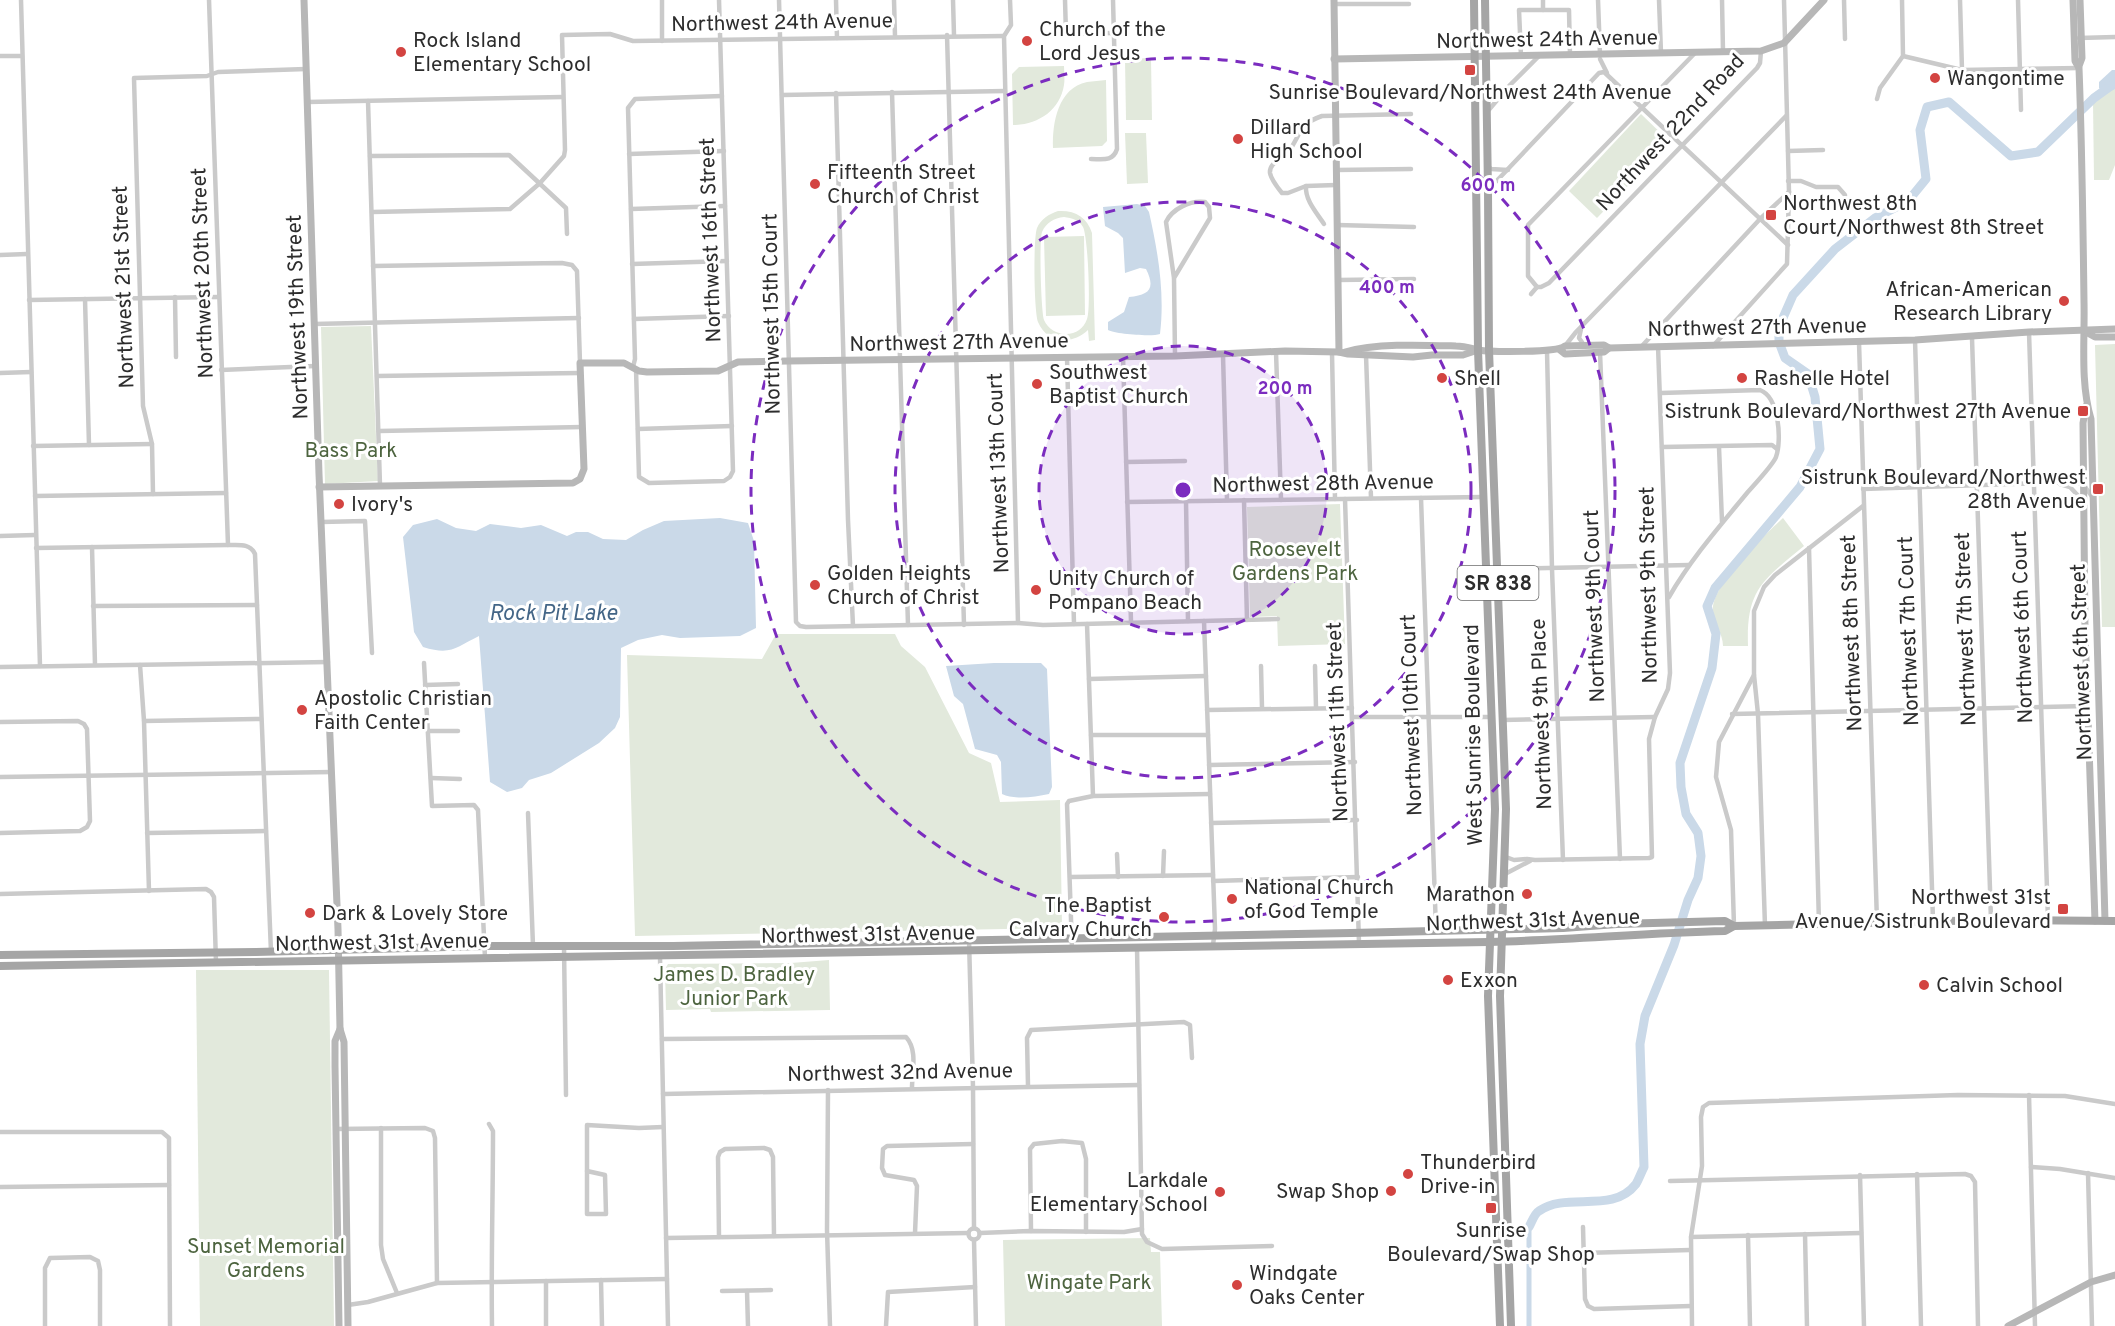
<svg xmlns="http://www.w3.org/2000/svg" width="2115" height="1326" font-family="Overpass,sans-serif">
  <rect width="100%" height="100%" fill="#fff"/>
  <g fill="#e2e9dc" fill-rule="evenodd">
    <path d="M1151,58L1152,120H1126L1125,59Z"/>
    <path d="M1064,66C1064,72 1065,79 1064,85C1060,111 1037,125 1013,125L1012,74L1019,67Z"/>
    <path d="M1106,80L1107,141L1102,146L1053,148C1052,123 1058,88 1087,82C1093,81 1100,81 1106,80Z"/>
    <path d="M2111,89H2115V165L2109,180H2094L2093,101Z"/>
    <path d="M1641,114L1670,142L1597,218L1569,191Z"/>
    <path d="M1125,133H1146L1148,183L1127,184Z"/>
    <path d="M1058,211C1075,210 1087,217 1092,233L1095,340L1089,341L1088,330C1073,345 1047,344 1038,322C1034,311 1033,239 1037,228C1041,219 1049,214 1058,211ZM1064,217C1072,218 1079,220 1083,227C1088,236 1091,309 1087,319C1084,328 1076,334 1066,334C1057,334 1048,329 1044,320C1041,311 1039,241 1042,232C1046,223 1054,218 1064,217Z"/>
    <path d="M1084,236L1085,315L1046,316L1044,237Z"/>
    <path d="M371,326L378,481L325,484L321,327Z"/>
    <path d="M2115,344V627H2102L2095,345Z"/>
    <path d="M1340,504L1345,644L1278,646L1277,616L1250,617L1247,507Z"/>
    <path d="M1783,518L1804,546C1763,580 1746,589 1748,646H1723C1723,633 1713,623 1713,610C1712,584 1764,536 1783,518Z"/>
    <path d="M776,634H895L901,646L925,667L969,753L991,763L1000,802L1060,800L1062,928L635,936L627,655L762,659Z"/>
    <path d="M829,960L830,1010L711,1012L710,1009L666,1010L665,969L668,964L791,963Z"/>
    <path d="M196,970H329L334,1326H200Z"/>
    <path d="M1150,1238L1151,1252H1160L1162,1326H1005L1003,1240Z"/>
  </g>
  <g fill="#cad9e8">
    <path d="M2112,70H2115V89L2105,94L2099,88V82Z"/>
    <path d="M1137,204L1145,206L1149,212C1158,252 1165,293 1160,334C1152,337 1115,334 1108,330V322L1124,312L1129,297C1149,295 1156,289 1146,269L1140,268L1125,273L1123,238L1118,233L1105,226L1103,207Z"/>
    <path d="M720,518L748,523L754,541L756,628L740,636L680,638L662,635L638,640L621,648L620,717L615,728L599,743L551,773L529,780L522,788L507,792L490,782L479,636C456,647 452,656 423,647L414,632L403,537L413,525L437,519L456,528L476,531L490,524L521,528L541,525L567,536L576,532H588L603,539L626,540L643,530L664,521Z"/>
    <path d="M994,663H1041L1047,669L1052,787L1049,794C1034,797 1015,800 1002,794L1001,762L997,755L975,749L963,704L954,696L946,666Z"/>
  </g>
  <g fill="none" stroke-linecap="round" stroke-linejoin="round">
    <path stroke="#cad9e8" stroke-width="5" d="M1529,1227V1326"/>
    <path stroke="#cad9e8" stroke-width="9" d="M1529,1227C1532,1222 1534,1214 1539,1211C1567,1191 1612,1215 1636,1184C1639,1179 1641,1173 1644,1167L1640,1044L1645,1016L1674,945L1688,900L1698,878L1701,856L1698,833L1686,814L1681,787L1680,763L1712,668L1716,634L1707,606L1715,588L1800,487L1820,449L1815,397L1808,374L1785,358L1779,342V327L1793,295L1835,249L1875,218L1908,201L1926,179L1920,130L1927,107L1949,102L2011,156L2038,152L2094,98L2115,83"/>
    <g stroke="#cacaca" stroke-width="4.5">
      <path d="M21,0L40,666"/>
      <path d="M209,0L228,545"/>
      <path d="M662,0V41"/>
      <path d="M779,0L796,622L800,626L806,627L1018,623L1043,625L1278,619"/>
      <path d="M836,0L837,38"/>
      <path d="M894,0L895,36"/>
      <path d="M953,0L954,35"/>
      <path d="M1010,0L1011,25L1004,36L1018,623"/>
      <path d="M1065,0L1066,34L1114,33"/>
      <path d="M1543,0V10"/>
      <path d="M1598,0L1600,54"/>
      <path d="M1659,0L1661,53"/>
      <path d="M1722,0L1723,51"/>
      <path d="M1844,0L1845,39"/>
      <path d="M1960,0L1962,70"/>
      <path d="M2018,0L2021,110"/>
      <path d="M1334,4H1409"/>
      <path d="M947,35L964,625"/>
      <path d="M2079,38L2115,37"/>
      <path d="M0,56H22"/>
      <path d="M1521,56L1519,10H1569L1570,55"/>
      <path d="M1903,56L1962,70L2079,68"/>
      <path d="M1600,59L1607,73"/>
      <path d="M892,92L908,625"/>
      <path d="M836,93L848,520L853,626"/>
      <path d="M782,95L1005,91"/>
      <path d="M1877,99L1880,88L1903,56L1902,0"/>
      <path d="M368,101L380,485"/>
      <path d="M307,102L563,97"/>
      <path d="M1487,112L1510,85L1539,56"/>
      <path d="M1788,151L1823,150"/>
      <path d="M629,154L724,151"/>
      <path d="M370,156L509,155L566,208L567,234"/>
      <path d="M1091,159C1102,159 1113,162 1117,149L1113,0"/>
      <path d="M1488,166L1491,169L1508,170"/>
      <path d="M1336,170L1411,169"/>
      <path d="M1788,181H1801L1816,187H1838L1845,195"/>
      <path d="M1336,185L1306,186L1288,193H1282C1278,188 1271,179 1270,173C1269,162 1283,159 1288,152C1302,135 1296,125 1322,116L1411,114"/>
      <path d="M1306,186C1305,200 1316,212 1324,224"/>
      <path d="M1488,190L1599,73L1604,72L1788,245"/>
      <path d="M631,209L725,206"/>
      <path d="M372,212L510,209L540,183L564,156L565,150L562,35L610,34L633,41L1004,36"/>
      <path d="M1337,225L1414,227"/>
      <path d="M0,255L27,254"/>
      <path d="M632,264L727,261"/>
      <path d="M373,266L562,263L572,265L577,271L580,363"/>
      <path d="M1174,278L1210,218L1209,207L1205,202C1190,200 1172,209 1166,222L1174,278L1175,356"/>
      <path d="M1338,280L1414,279"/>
      <path d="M1537,287H1541L1549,283L1757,68L1760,63L1761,51"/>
      <path d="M1537,287L1528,276V225L1695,53"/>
      <path d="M1531,294L1537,287"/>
      <path d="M175,297L176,357"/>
      <path d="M85,299L89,445"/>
      <path d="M29,300L218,297"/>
      <path d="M634,319L729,316"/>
      <path d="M314,324L579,318"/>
      <path d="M1581,329L1579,338L1584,345"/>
      <path d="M2029,332L2048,920"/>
      <path d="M1972,338L1991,920"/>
      <path d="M1915,340L1933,921"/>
      <path d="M1859,342L1877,922"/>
      <path d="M1565,346L1576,332L1786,116"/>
      <path d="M1713,346L1787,264L1789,192L1784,0"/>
      <path d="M1641,347L1760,219L1789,192"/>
      <path d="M1547,351L1552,569L1563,860"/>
      <path d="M1276,352L1281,500"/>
      <path d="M1600,352L1620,859"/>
      <path d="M1332,353L1335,499"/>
      <path d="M1223,355L1227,500"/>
      <path d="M1366,355L1371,498"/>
      <path d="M1123,356L1131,622"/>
      <path d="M1067,357L1074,624"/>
      <path d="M633,367L635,359L628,108L635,99L722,96"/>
      <path d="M636,369L639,477L649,483L724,481L730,477L733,471L719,0"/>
      <path d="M221,370L315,366"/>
      <path d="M0,373L31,372"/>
      <path d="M377,376L580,373"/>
      <path d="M1661,393L1760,390C1779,397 1782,440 1776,457C1773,465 1753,486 1747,493C1719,527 1691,559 1669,597"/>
      <path d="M638,429L732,426"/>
      <path d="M379,431L582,427"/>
      <path d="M33,446L152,444"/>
      <path d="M1662,447L1772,445L1777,449"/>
      <path d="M1719,447L1722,522"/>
      <path d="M1126,462L1185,461"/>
      <path d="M2060,484L2070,487L2083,501"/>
      <path d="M1863,489L2075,482L2083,484L2093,498"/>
      <path d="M153,494L152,444L143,406L134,78L207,76L218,72L306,69"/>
      <path d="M35,496L226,493"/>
      <path d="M1421,498L1436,930"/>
      <path d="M1345,499L1359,943"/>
      <path d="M1244,500L1247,620"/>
      <path d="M1186,501L1188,621"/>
      <path d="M1127,502L1483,497"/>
      <path d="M321,522L365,521L372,653"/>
      <path d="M0,536L35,535"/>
      <path d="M92,547L95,665"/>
      <path d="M36,548L228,545C239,545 250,543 255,554L271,952"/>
      <path d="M1809,548L1819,924"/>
      <path d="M1498,569L1689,565"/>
      <path d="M93,606L257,605"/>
      <path d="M1204,621L1215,929L1213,945"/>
      <path d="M1087,624L1093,796"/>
      <path d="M424,663L432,806L474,805L478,810L485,958"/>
      <path d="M140,665L144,721L149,891"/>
      <path d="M1261,666L1262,708"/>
      <path d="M1315,666L1316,708"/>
      <path d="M0,667L328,662"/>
      <path d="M1754,675L1758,714L1765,926"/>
      <path d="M1089,679L1206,676"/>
      <path d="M425,685L458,684"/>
      <path d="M1207,710L1352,708"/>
      <path d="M1732,714L2087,706"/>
      <path d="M1353,717H1492"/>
      <path d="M1503,720L1655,717"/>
      <path d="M144,721L261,719"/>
      <path d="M0,722L78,721L84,724L87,729L90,821L87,827L80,831L0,833"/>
      <path d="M428,731H458"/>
      <path d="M1091,735H1208"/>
      <path d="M1209,765L1355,762"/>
      <path d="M0,777L332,772"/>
      <path d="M431,778L460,779"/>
      <path d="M528,813L533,946"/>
      <path d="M1211,823L1357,820"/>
      <path d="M147,833L266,831"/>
      <path d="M1117,854L1118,877"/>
      <path d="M1506,857L1514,860L1527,859L1535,860L1649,858L1652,857L1649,739L1655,717L1668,689L1670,673L1658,346"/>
      <path d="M1505,874L1530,861"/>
      <path d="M1163,876L1164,851"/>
      <path d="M1070,877L1213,875"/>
      <path d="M1213,881L1358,877"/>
      <path d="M0,894L206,889L211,892L214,897L216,963"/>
      <path d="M1734,926L1731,830L1716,777L1719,742L1754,675V611L1764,587L1775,575L1863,506"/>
      <path d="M969,940L973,1087L974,1228"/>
      <path d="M564,946L566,1095"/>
      <path d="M1137,947L1142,1234L1147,1242L1162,1249L1272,1246"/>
      <path d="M1072,948L1067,804L1069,801L1093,796L1210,794"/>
      <path d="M660,957L668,1326"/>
      <path d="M662,1039L906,1037C918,1050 912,1072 912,1088"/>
      <path d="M1028,1086L1027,1038L1031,1030L1184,1022L1190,1025L1192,1058"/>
      <path d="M828,1090L827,1230L830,1326"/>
      <path d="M663,1094L1139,1085"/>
      <path d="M2029,1095L2035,1326"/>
      <path d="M489,1124L493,1131C493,1196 491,1261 492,1326"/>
      <path d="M381,1128V1245L383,1259L397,1293"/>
      <path d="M336,1129L425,1128L433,1131L435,1138L437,1283"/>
      <path d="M0,1132H162L169,1138L170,1326"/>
      <path d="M2031,1167L2060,1169L2115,1178"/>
      <path d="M587,1171V1125L639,1128L663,1127"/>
      <path d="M587,1171L605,1175L606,1214H587Z"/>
      <path d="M2088,1173L2092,1326"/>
      <path d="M1917,1174L1921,1326"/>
      <path d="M1860,1175L1864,1326"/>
      <path d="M1670,1181L1965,1174L1971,1176L1975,1182L1978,1326"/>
      <path d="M0,1187L169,1185"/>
      <path d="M1583,1227L1585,1299L1588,1306L1594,1309L1691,1306"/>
      <circle cx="974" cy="1234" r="5.5"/>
      <path d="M1031,1231L1030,1149L1034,1144L1062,1141L1082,1143L1086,1159V1232"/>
      <path d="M915,1233L917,1186L914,1180L885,1175L882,1168L883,1149L887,1146L973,1144"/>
      <path d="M980,1233L1031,1231L1124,1232L1142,1229"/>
      <path d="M1805,1234L1807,1326"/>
      <path d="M1748,1235L1750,1326"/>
      <path d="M719,1237L718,1157L720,1152L725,1149L764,1148L770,1150L773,1157L774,1236"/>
      <path d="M1691,1237L1861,1233"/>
      <path d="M666,1238L968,1233"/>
      <path d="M974,1240L976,1326"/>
      <path d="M1583,1253L1690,1250"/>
      <path d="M601,1280L602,1326"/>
      <path d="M546,1281V1326"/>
      <path d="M722,1291L771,1290"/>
      <path d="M747,1291L748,1326"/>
      <path d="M348,1305L368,1302L437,1283L667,1279"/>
      <path d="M45,1326V1268L50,1258L90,1257L98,1261L100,1270V1326"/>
      <path d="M886,1326L888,1292L975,1287"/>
      <path d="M1692,1326L1691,1237L1702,1166L1701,1117L1703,1107L1709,1103L1958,1095L2065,1096L2115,1104"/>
    </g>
    <g stroke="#b7b7b7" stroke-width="7">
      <path d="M304,0L319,474L338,929L340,1029L344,1042L348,1326"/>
      <path d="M1334,0L1339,352"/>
      <path d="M2073,0L2075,61L2079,68C2082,146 2083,223 2084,301C2085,340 2080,382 2091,419L2105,921"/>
      <path d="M1334,59L1761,51L1784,43L1824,0"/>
      <path d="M2079,66L2082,58L2080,0"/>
      <path d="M2084,331L2095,337H2115"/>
      <path d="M1560,350L1565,354L1604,352L1609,348"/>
      <path d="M1345,352C1376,343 1423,345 1456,346C1464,346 1470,348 1478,350C1491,352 1557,353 1565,346L1604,345L1609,348L1915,340L2029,332L2115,329"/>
      <path d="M2086,406L2083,423L2085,631L2095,921"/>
      <path d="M319,487L573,483L580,479L584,469L580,363H624L639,371L647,372L718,371L738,362L788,361L1175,356L1285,351L1339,352L1348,354L1413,357L1432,355H1463L1478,350"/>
      <path d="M339,1326L335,1066V1041L340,1029"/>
      <path d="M2008,1326L2091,1282L2115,1275"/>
    </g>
    <g stroke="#a5a5a5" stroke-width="8">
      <path d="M1474,0L1478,350L1495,809L1488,996L1500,1326"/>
      <path d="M1485,0L1488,190L1489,350L1506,809L1500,996L1511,1326"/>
      <path d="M0,955L256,952L485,946H673L1351,933L1563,928L1617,924L1725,921L1734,926L1991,920L2115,921"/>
      <path d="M0,966L1489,942C1568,940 1646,933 1725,931L1734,926"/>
    </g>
  </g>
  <circle cx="1183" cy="490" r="144" fill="#7b2cbf" fill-opacity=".12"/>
  <g fill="none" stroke="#7b2cbf" stroke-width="3" stroke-dasharray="10 8">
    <circle cx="1183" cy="490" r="144"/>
    <circle cx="1183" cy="490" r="288"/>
    <circle cx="1183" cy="490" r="432"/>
  </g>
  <g fill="#d34441" stroke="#fff" stroke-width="2">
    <circle cx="1027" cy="41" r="6"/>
    <circle cx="401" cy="52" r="6"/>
    <rect x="1464" y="64" width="12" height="12" rx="3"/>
    <circle cx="1935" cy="78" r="6"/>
    <circle cx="1238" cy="139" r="6"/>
    <circle cx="815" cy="184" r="6"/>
    <rect x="1765" y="209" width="12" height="12" rx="3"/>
    <circle cx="2064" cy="301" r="6"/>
    <circle cx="1442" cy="378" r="6"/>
    <circle cx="1742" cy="378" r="6"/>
    <circle cx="1037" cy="384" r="6"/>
    <rect x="2077" y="405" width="12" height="12" rx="3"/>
    <rect x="2092" y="483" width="12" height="12" rx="3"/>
    <circle cx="339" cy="504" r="6"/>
    <circle cx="815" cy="585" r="6"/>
    <circle cx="1036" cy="590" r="6"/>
    <circle cx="302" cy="710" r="6"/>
    <circle cx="1527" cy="894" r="6"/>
    <circle cx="1232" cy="899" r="6"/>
    <rect x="2057" y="903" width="12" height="12" rx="3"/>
    <circle cx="310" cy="913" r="6"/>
    <circle cx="1164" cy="917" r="6"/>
    <circle cx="1448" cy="980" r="6"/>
    <circle cx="1924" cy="985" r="6"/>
    <circle cx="1408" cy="1174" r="6"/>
    <circle cx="1391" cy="1191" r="6"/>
    <circle cx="1220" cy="1192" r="6"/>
    <rect x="1485" y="1202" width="12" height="12" rx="3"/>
    <circle cx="1237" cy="1285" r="6"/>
  </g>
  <g text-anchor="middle" stroke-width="6" stroke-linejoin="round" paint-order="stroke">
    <rect fill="#fff" stroke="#6c6c6c" stroke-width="1.5" x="1457.5" y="566" width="81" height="34" rx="4.5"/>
    <g font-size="20" font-weight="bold" fill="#2d2d2d">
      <text x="1498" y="590">SR 838</text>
    </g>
    <g font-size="21" fill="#2d2d2d" stroke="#fff">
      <text transform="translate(782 22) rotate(-1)" y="7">Northwest 24th Avenue</text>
      <text transform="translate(1547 39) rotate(-1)" y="7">Northwest 24th Avenue</text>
      <text transform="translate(1670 132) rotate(-47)" y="7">Northwest 22nd Road</text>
      <text transform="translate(710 240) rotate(-92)" y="7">Northwest 16th Street</text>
      <text transform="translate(202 273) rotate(-92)" y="7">Northwest 20th Street</text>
      <text transform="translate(123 287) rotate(-92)" y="7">Northwest 21st Street</text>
      <text transform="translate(771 314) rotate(-91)" y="7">Northwest 15th Court</text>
      <text transform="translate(297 317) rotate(-92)" y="7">Northwest 19th Street</text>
      <text transform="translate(1757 327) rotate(-1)" y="7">Northwest 27th Avenue</text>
      <text transform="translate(959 342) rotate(-1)" y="7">Northwest 27th Avenue</text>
      <text transform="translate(998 473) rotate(-92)" y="7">Northwest 13th Court</text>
      <text transform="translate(1323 483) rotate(-1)" y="7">Northwest 28th Avenue</text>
      <text transform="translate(1648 585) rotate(-91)" y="7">Northwest 9th Street</text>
      <text transform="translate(1594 606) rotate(-92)" y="7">Northwest 9th Court</text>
      <text transform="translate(2022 627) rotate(-92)" y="7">Northwest 6th Court</text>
      <text transform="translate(1965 629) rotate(-92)" y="7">Northwest 7th Street</text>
      <text transform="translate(1908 631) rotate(-92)" y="7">Northwest 7th Court</text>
      <text transform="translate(1851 633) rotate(-92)" y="7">Northwest 8th Street</text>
      <text transform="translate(2081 662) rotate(-92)" y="7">Northwest 6th Street</text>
      <text transform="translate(1541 714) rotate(-92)" y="7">Northwest 9th Place</text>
      <text transform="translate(1411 715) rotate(-92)" y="7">Northwest 10th Court</text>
      <text transform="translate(1337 722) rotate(-92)" y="7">Northwest 11th Street</text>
      <text transform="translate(1473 735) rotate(-91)" y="7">West Sunrise Boulevard</text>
      <text transform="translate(1533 920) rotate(-2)" y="7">Northwest 31st Avenue</text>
      <text transform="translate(868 934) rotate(-1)" y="7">Northwest 31st Avenue</text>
      <text transform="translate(382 942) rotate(-1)" y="7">Northwest 31st Avenue</text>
      <text transform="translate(900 1072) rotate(-1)" y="7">Northwest 32nd Avenue</text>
    </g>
    <g font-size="21" fill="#2d2d2d" stroke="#fff" text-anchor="start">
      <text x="1039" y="36">Church of the<tspan x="1039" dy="24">Lord Jesus</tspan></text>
      <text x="413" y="47">Rock Island<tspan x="413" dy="24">Elementary School</tspan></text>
      <text x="1947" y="85">Wangontime</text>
      <text x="1470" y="99" text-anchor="middle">Sunrise Boulevard/Northwest 24th Avenue</text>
      <text x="1250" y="134">Dillard<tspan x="1250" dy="24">High School</tspan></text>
      <text x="827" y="179">Fifteenth Street<tspan x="827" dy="24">Church of Christ</tspan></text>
      <text x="1783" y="210">Northwest 8th<tspan x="1783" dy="24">Court/Northwest 8th Street</tspan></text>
      <text x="2052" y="296" text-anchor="end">African-American<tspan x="2052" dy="24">Research Library</tspan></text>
      <text x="1049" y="379">Southwest<tspan x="1049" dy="24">Baptist Church</tspan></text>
      <text x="1454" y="385">Shell</text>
      <text x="1754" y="385">Rashelle Hotel</text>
      <text x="2071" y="418" text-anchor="end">Sistrunk Boulevard/Northwest 27th Avenue</text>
      <text x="2086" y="484" text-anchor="end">Sistrunk Boulevard/Northwest<tspan x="2086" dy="24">28th Avenue</tspan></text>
      <text x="351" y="511">Ivory's</text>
      <text x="827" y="580">Golden Heights<tspan x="827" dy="24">Church of Christ</tspan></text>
      <text x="1048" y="585">Unity Church of<tspan x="1048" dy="24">Pompano Beach</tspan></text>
      <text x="314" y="705">Apostolic Christian<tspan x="314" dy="24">Faith Center</tspan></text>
      <text x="1244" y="894">National Church<tspan x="1244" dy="24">of God Temple</tspan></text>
      <text x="1515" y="901" text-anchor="end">Marathon</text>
      <text x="2051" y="904" text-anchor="end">Northwest 31st<tspan x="2051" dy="24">Avenue/Sistrunk Boulevard</tspan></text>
      <text x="1152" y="912" text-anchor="end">The Baptist<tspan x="1152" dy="24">Calvary Church</tspan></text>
      <text x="322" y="920">Dark &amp; Lovely Store</text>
      <text x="1460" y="987">Exxon</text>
      <text x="1936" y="992">Calvin School</text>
      <text x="1420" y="1169">Thunderbird<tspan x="1420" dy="24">Drive-in</tspan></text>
      <text x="1208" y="1187" text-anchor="end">Larkdale<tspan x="1208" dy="24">Elementary School</tspan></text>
      <text x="1379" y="1198" text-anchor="end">Swap Shop</text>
      <text x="1491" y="1237" text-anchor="middle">Sunrise<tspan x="1491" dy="24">Boulevard/Swap Shop</tspan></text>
      <text x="1249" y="1280">Windgate<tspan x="1249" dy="24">Oaks Center</tspan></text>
    </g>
    <g font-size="21" fill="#4d643f" stroke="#fff">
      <text x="351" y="457">Bass Park</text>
      <text x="1295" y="556">Roosevelt<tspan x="1295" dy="24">Gardens Park</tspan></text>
      <text x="734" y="981">James D. Bradley<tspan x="734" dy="24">Junior Park</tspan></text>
      <text x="266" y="1253">Sunset Memorial<tspan x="266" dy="24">Gardens</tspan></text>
      <text x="1089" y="1289">Wingate Park</text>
    </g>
    <g font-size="22" font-style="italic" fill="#446687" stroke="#fff">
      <text x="553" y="620">Rock Pit Lake</text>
    </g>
  </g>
  <circle cx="1183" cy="490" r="9" fill="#7b2cbf" stroke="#fff" stroke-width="3"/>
  <g font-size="18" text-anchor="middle" font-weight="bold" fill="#7b2cbf" stroke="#fff" stroke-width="6" stroke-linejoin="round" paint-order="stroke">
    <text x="1488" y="191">600 m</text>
    <text x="1387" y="293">400 m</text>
    <text x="1285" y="394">200 m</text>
  </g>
</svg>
